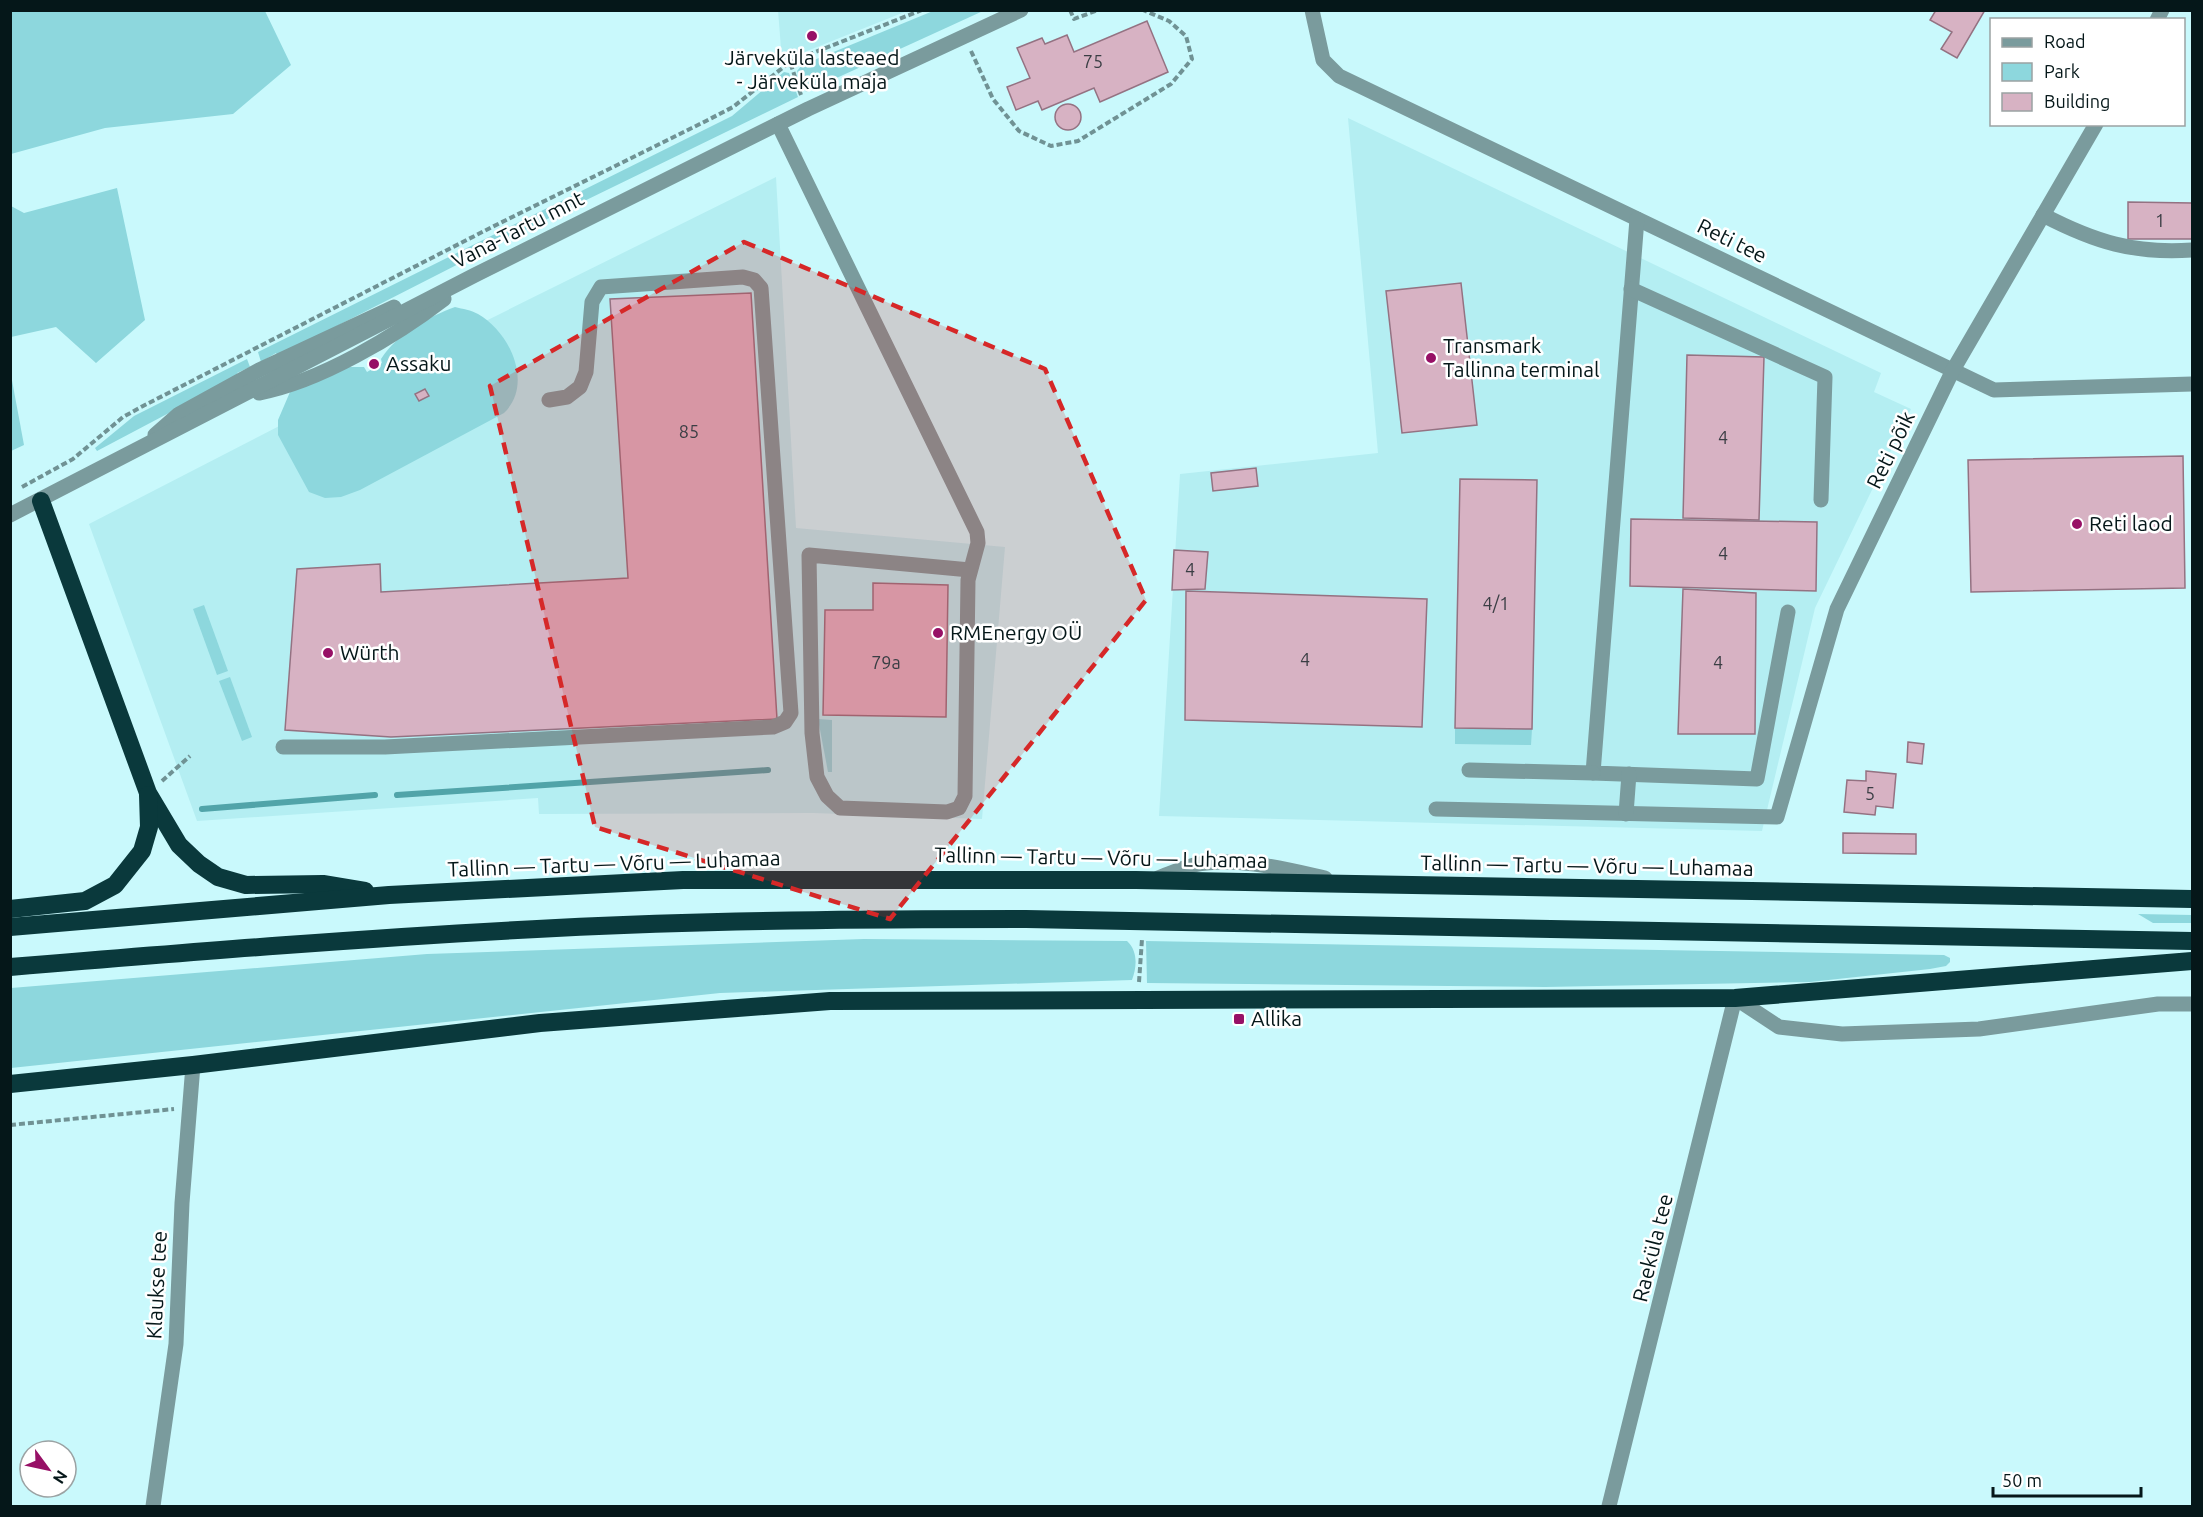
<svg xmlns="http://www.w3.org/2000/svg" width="2203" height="1517" font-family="Ubuntu,sans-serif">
  <rect width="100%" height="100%" fill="#c9f9fc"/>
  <g fill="#b4eef2">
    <path d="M778,10H907V11L782,61Z"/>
    <path d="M1348,118L1881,373L1874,392L1911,409L1815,608L1762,831L1159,816L1180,474L1378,453Z"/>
    <path d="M776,177L796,528L1005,547L982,819L813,813L539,814L538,798L197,821L89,524L419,354Z"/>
  </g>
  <g fill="#8dd7dd">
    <path d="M11,10L265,11L291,65L233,114L105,128L11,154Z"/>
    <path d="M933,11H983L806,92L797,71L802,65Z"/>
    <path d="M784,72L789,73L798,97L537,224L278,356L276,353L261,362L258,352L732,116Z"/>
    <path d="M117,188L145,320L96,363L56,327L11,337V206L24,213Z"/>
    <path d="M455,307C463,309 471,310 478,314C510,332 534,384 504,413L360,490L341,497L325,498L309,492L278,435V420L290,392L338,367H364L367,372L382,363L381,359C398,333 426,318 455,307Z"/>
    <path d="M247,359L250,367L237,373L239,376L97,451L95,448L134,416Z"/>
    <path d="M11,375L24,445L11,451H10Z"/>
    <path d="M204,605L228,671L217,675L193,609Z"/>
    <path d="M230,677L252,737L242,741L219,681Z"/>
    <path d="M818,719L832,720V772H828Z"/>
    <path d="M1455,728L1532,729L1531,745L1455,744Z"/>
    <path d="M2138,914L2192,915V923H2153Z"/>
    <path d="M864,939L1127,941C1138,951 1137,967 1132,980L720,993L11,1068V988L427,954Z"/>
    <path d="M1146,941L1944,955L1950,958V962L1946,966L1930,969L1810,982L1545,987L1147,983Z"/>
  </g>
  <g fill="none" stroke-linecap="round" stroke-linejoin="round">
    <g stroke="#51a4a9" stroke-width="6">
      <path d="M397,795L768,770"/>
      <path d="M202,809L375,795"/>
    </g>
  </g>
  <g fill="#d7b2c3" stroke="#947282" stroke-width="1.5">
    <path d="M1936,10H1985L1957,58L1941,49L1952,32L1930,20Z"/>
    <path d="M1147,21L1168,72L1100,102L1094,88L1042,110L1038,101L1016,110L1007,87L1030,78L1017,48L1042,38L1045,44L1067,35L1074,52Z"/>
    <circle cx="1068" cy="117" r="13"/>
    <path d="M2128,202L2192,203V239H2128Z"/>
    <path d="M1461,283L1477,425L1402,433L1386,291Z"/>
    <path d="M751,293L777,719L391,737L285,730L297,569L380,564L381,592L628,578L610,299Z"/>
    <path d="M1687,355L1764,357L1759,520L1683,518Z"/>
    <path d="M425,389L429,396L419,401L415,394Z"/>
    <path d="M2183,456L2185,588L1971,592L1968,460Z"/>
    <path d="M1256,468L1258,486L1213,491L1211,473Z"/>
    <path d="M1460,479L1537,480L1532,729L1455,728Z"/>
    <path d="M1631,519L1817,522L1816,591L1630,586Z"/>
    <path d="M1174,550L1208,552L1205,589L1172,590Z"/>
    <path d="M873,583L948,585L946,717L823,715L825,610H873Z"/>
    <path d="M1683,589L1756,593L1755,734H1678Z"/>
    <path d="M1186,591L1427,599L1422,727L1185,720Z"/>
    <path d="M1908,742L1924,744L1922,764L1907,762Z"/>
    <path d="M1866,771L1896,774L1893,808L1876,806L1875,815L1844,812L1847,780L1866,781Z"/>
    <path d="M1843,833L1916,834V854L1843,853Z"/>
  </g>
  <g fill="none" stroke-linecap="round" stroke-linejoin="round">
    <g stroke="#709294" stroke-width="4" stroke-dasharray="6 3" stroke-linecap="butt">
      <path d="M1070,10L1074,19L1098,10"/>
      <path d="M971,51L993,99L1019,131L1051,146L1078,141L1171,84L1192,59L1186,36L1169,21L1143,10"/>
      <path d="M801,95L790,62L922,10"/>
      <path d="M22,487L73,459L123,417L143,406L492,227L706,121L733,107L790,62"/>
      <path d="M162,781L190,756"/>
      <path d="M1139,982L1142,939"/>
      <path d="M10,1125L174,1109"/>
    </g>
    <g stroke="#7a9b9d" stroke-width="15">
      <path d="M1312,10L1323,60L1339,76L1994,390L2192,384"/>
      <path d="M2157,20L2162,10"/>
      <path d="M778,124L977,532L978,543L968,580L965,796L959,808L947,812L840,808L827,796L817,777L812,733L809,555L970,570"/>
      <path d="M2043,215C2095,242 2134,254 2192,250"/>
      <path d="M1637,219L1593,773L1757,779L1788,612"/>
      <path d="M1631,289L1825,377L1821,500"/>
      <path d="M259,393C319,382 396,336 444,299"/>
      <path d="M155,435L179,414L259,370L394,307"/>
      <path d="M10,515L475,275L808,109L1021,10"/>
      <path d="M283,747H385L773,727L785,722L791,713L761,288L754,280L743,277L601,287L592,302L586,372L580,387L567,397L549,400"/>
      <path d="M1469,770L1593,773"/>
      <path d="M1436,809L1777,817L1837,609L1953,370L2096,124"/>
      <path d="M1626,814L1629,774"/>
      <path d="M1158,878C1169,874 1182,868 1194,865C1235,856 1285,869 1325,878"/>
      <path d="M153,1506L176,1344L182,1203L193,1065"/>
      <path d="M1609,1506L1735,998L1779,1027L1842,1034L1979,1029L2158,1004H2192"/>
    </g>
    <g stroke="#0a393c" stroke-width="18">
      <path d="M41,501L148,793L179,845L199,864L218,877L246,885L323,884L365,891"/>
      <path d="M10,909L85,901L115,885L142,851L149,827L148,795"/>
      <path d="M10,927L389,895L683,880H1136L2192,899"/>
      <path d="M10,967C192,952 374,937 556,928C712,920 869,919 1026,919L2192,941"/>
      <path d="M10,1084L193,1065L540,1023L830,1001L1735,998L2192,961"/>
    </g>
  </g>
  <path fill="#d62828" fill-opacity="0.2" stroke="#d62828" stroke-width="4.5" stroke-dasharray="12 8" stroke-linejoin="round" d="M744,242L1045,369L1146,600L890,919L595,827L490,386Z"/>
  <g fill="#971066" stroke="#fff" stroke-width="2">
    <circle cx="812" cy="36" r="6"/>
    <circle cx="1431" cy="358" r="6"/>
    <circle cx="374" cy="364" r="6"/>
    <circle cx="2077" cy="524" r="6"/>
    <circle cx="938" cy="633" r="6"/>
    <circle cx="328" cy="653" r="6"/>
    <rect x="1233" y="1013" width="12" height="12" rx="3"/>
  </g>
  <g text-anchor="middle" stroke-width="5" stroke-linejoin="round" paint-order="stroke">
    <g font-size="18" fill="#3a3e44">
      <text x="1093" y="68">75</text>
      <text x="2160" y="227">1</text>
      <text x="689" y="438">85</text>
      <text x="1723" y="444">4</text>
      <text x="1723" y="560">4</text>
      <text x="1190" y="576">4</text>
      <text x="1496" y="610">4/1</text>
      <text x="1305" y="666">4</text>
      <text x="886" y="669">79a</text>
      <text x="1718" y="669">4</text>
      <text x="1870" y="800">5</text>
    </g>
    <g font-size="21" fill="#051719" stroke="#fff" text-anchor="start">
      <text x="812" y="65" text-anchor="middle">Järveküla lasteaed<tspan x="812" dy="24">- Järveküla maja</tspan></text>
      <text x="1443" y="353">Transmark<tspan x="1443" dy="24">Tallinna terminal</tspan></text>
      <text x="386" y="371">Assaku</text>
      <text x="2089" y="531">Reti laod</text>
      <text x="950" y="640">RMEnergy OÜ</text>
      <text x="340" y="660">Würth</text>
      <text x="1251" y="1026">Allika</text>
    </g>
    <g font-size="21" fill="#051719" stroke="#fff">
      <text transform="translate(518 230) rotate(-27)" y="7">Vana-Tartu mnt</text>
      <text transform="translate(1732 241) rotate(26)" y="7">Reti tee</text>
      <text transform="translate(1891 450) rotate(-64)" y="7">Reti põik</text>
      <text transform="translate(1101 858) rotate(1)" y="7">Tallinn — Tartu — Võru — Luhamaa</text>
      <text transform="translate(614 864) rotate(-2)" y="7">Tallinn — Tartu — Võru — Luhamaa</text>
      <text transform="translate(1587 866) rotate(1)" y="7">Tallinn — Tartu — Võru — Luhamaa</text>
      <text transform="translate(1653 1248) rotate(-76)" y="7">Raeküla tee</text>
      <text transform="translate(157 1285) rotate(-87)" y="7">Klaukse tee</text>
    </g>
  </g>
  <rect width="2203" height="1517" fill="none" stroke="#051719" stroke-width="24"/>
  <rect x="1990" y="18" width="195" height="108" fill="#ffffff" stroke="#9ba2a3" stroke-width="1.5"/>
  <rect x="2002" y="38" width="30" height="9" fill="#7a9b9d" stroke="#9ba2a3" stroke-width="1.5"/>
  <text x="2044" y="48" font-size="18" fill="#051719">Road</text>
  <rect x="2002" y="63" width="30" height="18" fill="#8dd7dd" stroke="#9ba2a3" stroke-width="1.5"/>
  <text x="2044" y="78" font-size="18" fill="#051719">Park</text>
  <rect x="2002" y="93" width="30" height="18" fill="#d7b2c3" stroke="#9ba2a3" stroke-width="1.5"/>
  <text x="2044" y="108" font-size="18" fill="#051719">Building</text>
  <g transform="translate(48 1469) rotate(123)"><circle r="28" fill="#ffffff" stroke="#9ba2a3" stroke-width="1.5"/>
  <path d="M0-4.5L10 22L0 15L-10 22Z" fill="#971066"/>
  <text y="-9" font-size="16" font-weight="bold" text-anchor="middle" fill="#051719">N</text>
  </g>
  <path d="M1993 1487v9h148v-9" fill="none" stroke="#051719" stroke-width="3"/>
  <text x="2002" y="1487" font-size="18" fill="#051719" stroke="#ffffff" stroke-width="4.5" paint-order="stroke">50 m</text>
</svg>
